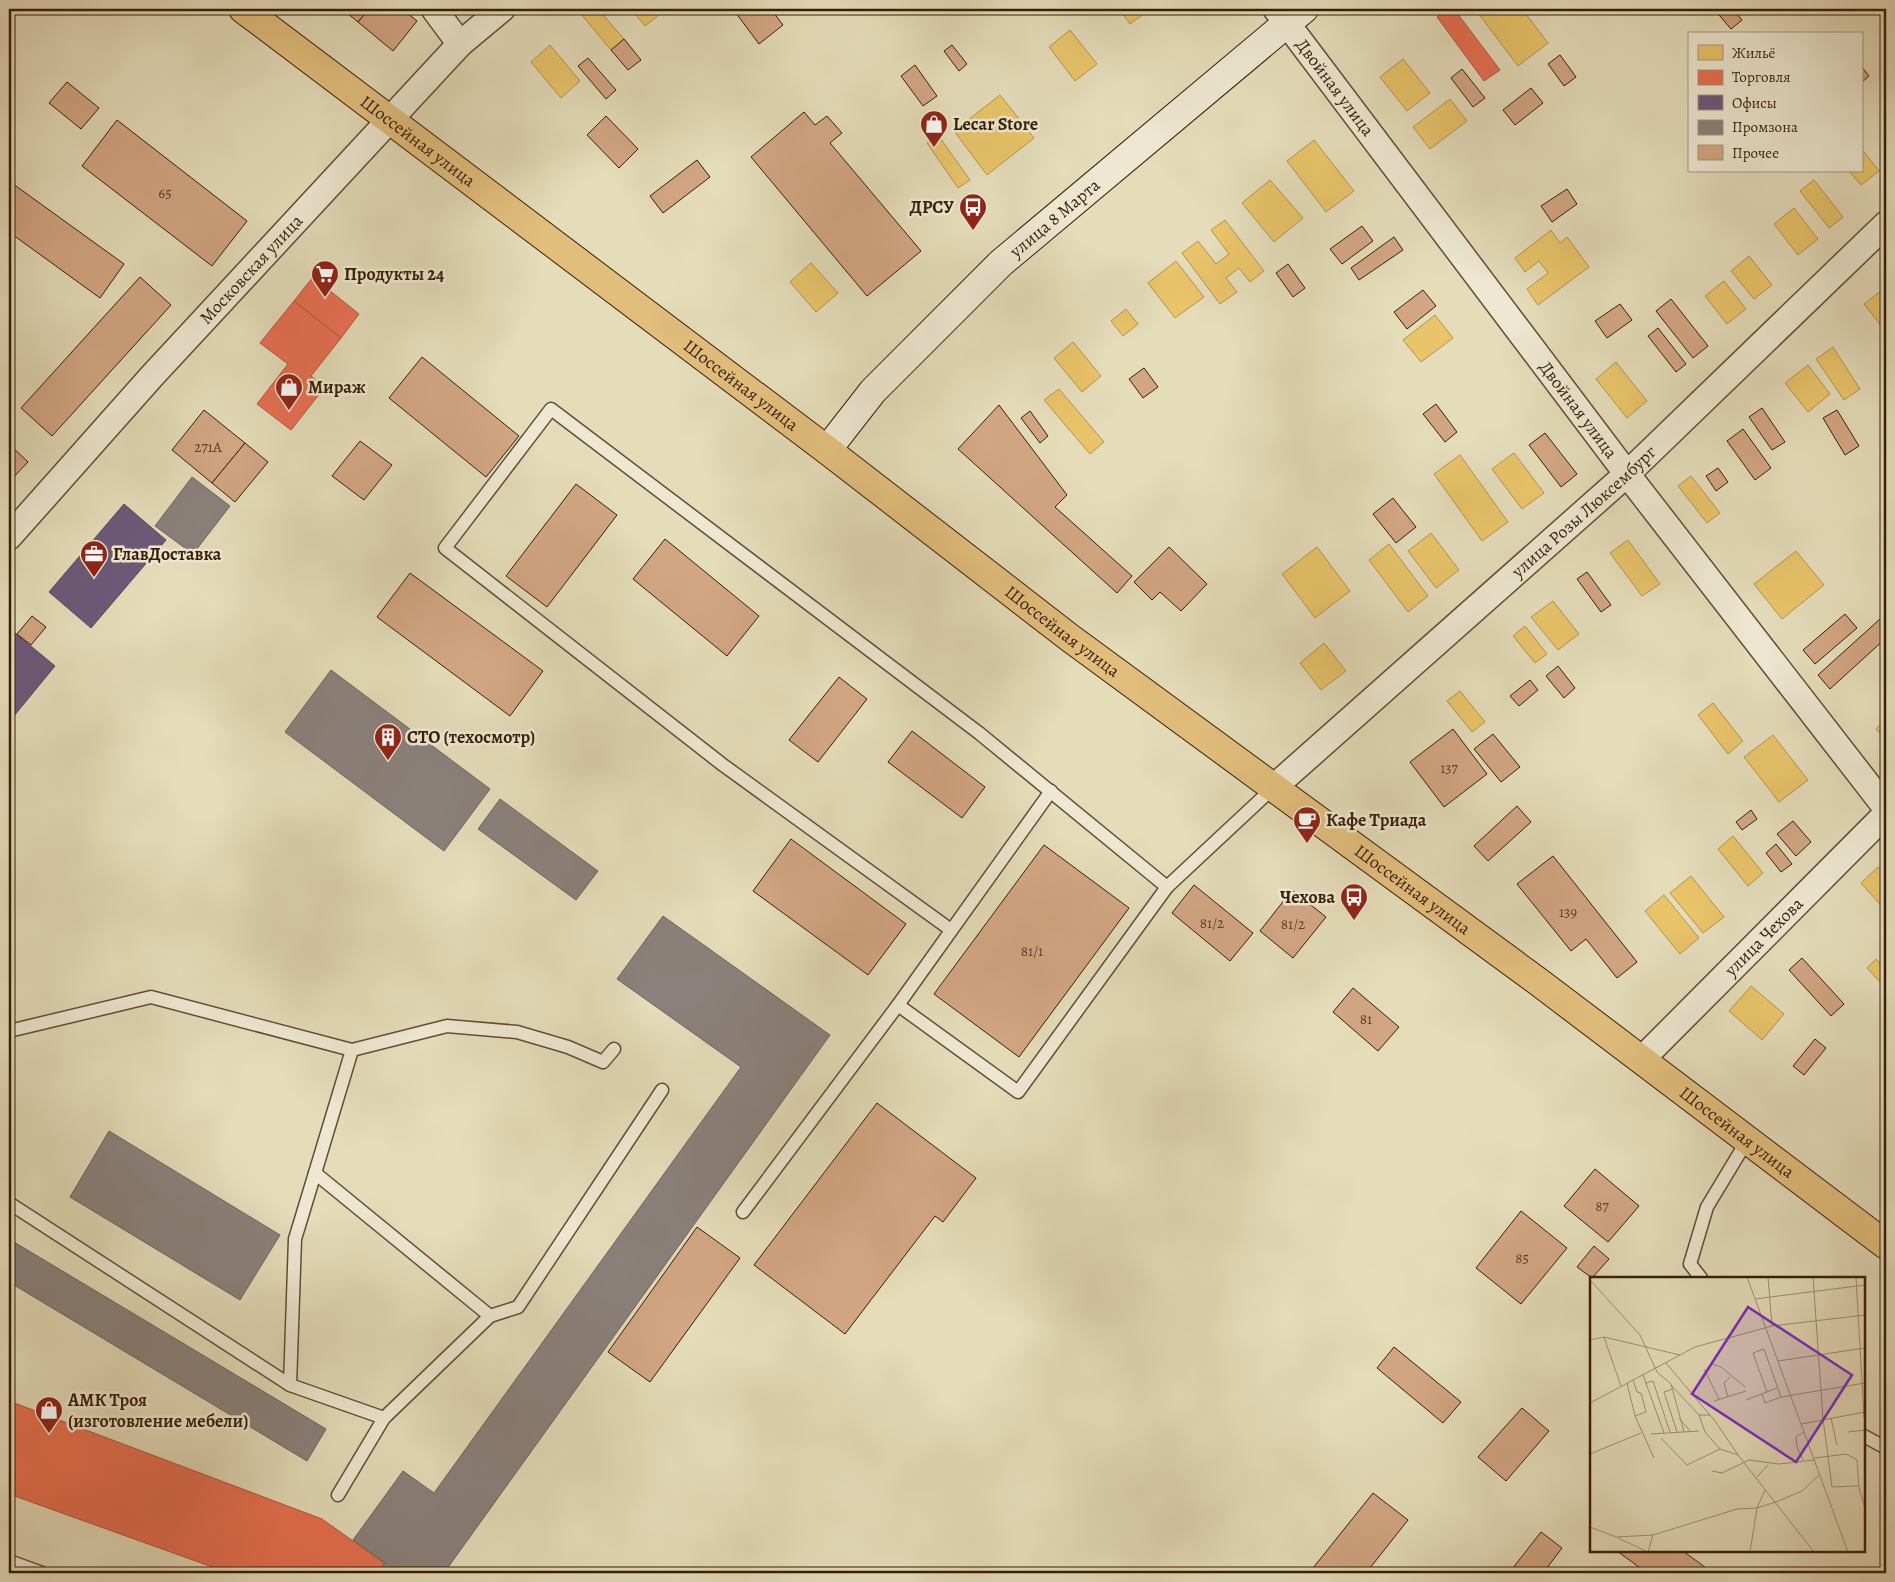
<svg xmlns="http://www.w3.org/2000/svg" width="1895" height="1582" font-family="Alegreya,serif">
  <rect width="100%" height="100%" fill="#e5dcba"/>
  <filter id="stains"><feTurbulence type="fractalNoise" baseFrequency=".004" numOctaves="4"/><feColorMatrix values="0 0 0 0 .2 0 0 0 0 .09 0 0 0 0 .02 0 0 0 .5 -.17"/></filter>
  <radialGradient id="worn" r=".72"><stop offset=".6" stop-color="#630" stop-opacity="0"/><stop offset="1" stop-color="#630" stop-opacity=".3"/></radialGradient>
  <g fill="#e9c46a" stroke="#b4924d">
    <path d="M587,9H598L624,39L611,50L581,14Z"/>
    <path d="M631,9H666L645,26Z"/>
    <path d="M1119,9H1147L1148,11L1130,24Z"/>
    <path d="M1475,9H1522L1548,43L1518,66Z"/>
    <path d="M1070,30L1097,64L1075,81L1049,47Z"/>
    <path d="M550,45L580,81L561,98L531,62Z"/>
    <path d="M1403,59L1430,93L1407,111L1380,77Z"/>
    <path d="M1000,95L1034,138L987,175L954,131Z"/>
    <path d="M1450,99L1467,121L1430,149L1413,127Z"/>
    <path d="M938,135L970,180L958,188L927,143Z"/>
    <path d="M1314,140L1354,191L1326,212L1287,161Z"/>
    <path d="M1861,148L1879,171L1861,185L1849,171H1861Z"/>
    <path d="M1270,180L1303,218L1274,242L1242,203Z"/>
    <path d="M1814,180L1843,217L1829,228L1800,191Z"/>
    <path d="M1794,208L1818,239L1798,255L1774,224Z"/>
    <path d="M1225,220L1264,271L1250,282L1239,268L1226,278L1237,292L1220,304L1182,253L1198,241L1216,264L1229,254L1211,230Z"/>
    <path d="M1551,230L1560,243L1567,237L1589,267L1538,305L1527,289L1548,273L1539,261L1525,272L1515,258Z"/>
    <path d="M1749,256L1772,285L1754,299L1731,271Z"/>
    <path d="M1176,261L1204,297L1175,318L1148,283Z"/>
    <path d="M811,263L838,293L816,312L790,282Z"/>
    <path d="M1724,281L1746,309L1727,324L1705,296Z"/>
    <path d="M1886,287V332L1864,304Z"/>
    <path d="M1126,309L1138,324L1123,336L1111,321Z"/>
    <path d="M1435,315L1453,338L1421,362L1403,340Z"/>
    <path d="M1073,342L1101,376L1082,392L1054,358Z"/>
    <path d="M1833,347L1860,389L1844,400L1816,359Z"/>
    <path d="M1616,362L1647,401L1627,418L1596,379Z"/>
    <path d="M1808,365L1830,394L1808,412L1785,383Z"/>
    <path d="M1059,389L1104,442L1090,454L1044,400Z"/>
    <path d="M1514,453L1544,493L1522,509L1492,469Z"/>
    <path d="M1460,455L1508,522L1482,541L1434,474Z"/>
    <path d="M1691,476L1720,513L1707,523L1678,486Z"/>
    <path d="M1431,533L1459,570L1436,588L1408,551Z"/>
    <path d="M1628,540L1660,584L1642,596L1610,553Z"/>
    <path d="M1389,544L1428,596L1408,612L1369,560Z"/>
    <path d="M1317,547L1350,591L1315,618L1282,574Z"/>
    <path d="M1796,551L1824,585L1782,619L1754,584Z"/>
    <path d="M1553,601L1579,634L1558,650L1531,617Z"/>
    <path d="M1525,626L1547,654L1535,663L1513,636Z"/>
    <path d="M1324,643L1346,671L1321,690L1300,663Z"/>
    <path d="M1460,691L1485,722L1472,732L1447,701Z"/>
    <path d="M1713,703L1743,741L1728,754L1698,715Z"/>
    <path d="M1886,719V740L1876,729Z"/>
    <path d="M1773,735L1808,780L1779,802L1744,757Z"/>
    <path d="M1733,836L1763,873L1748,886L1718,849Z"/>
    <path d="M1878,867L1886,875V911L1861,883Z"/>
    <path d="M1691,876L1724,917L1703,933L1670,893Z"/>
    <path d="M1664,895L1699,938L1680,954L1645,911Z"/>
    <path d="M1876,959L1886,970V978L1881,983L1867,968Z"/>
    <path d="M1751,986L1784,1014L1762,1040L1729,1011Z"/>
  </g>
  <g fill="#e76f51" stroke="#b2563b">
    <path d="M1449,9H1454L1500,70L1484,81L1437,17Z"/>
    <path d="M313,277L359,314L341,338L294,301Z"/>
    <path d="M294,301L341,338L311,376L325,387L291,430L257,404L288,364L260,343Z"/>
    <path d="M9,1401L322,1519L384,1563L376,1573H229L9,1494Z"/>
  </g>
  <g fill="#6d597a" stroke="#5d4758">
    <path d="M124,504L166,540L91,628L49,592Z"/>
    <path d="M9,628L55,666L9,722Z"/>
  </g>
  <g fill="#8a817c" stroke="#71635a">
    <path d="M192,477L230,506L193,554L155,526Z"/>
    <path d="M331,670L490,789L444,851L285,732Z"/>
    <path d="M500,799L598,871L576,900L478,829Z"/>
    <path d="M663,916L830,1035L444,1573H377L385,1563L353,1540L403,1471L434,1493L741,1067L617,979Z"/>
    <path d="M109,1131L280,1235L240,1300L70,1197Z"/>
    <path d="M9,1239L326,1429L307,1461L9,1282Z"/>
  </g>
  <g fill="#d2a683" stroke="#381d09">
    <path d="M342,9H369L358,22Z"/>
    <path d="M369,9H402L417,21L393,51L358,22Z"/>
    <path d="M733,9H771L783,25L759,44Z"/>
    <path d="M1714,9H1733L1742,20L1731,29Z"/>
    <path d="M624,39L641,60L628,70L611,50Z"/>
    <path d="M952,45L967,64L959,71L944,51Z"/>
    <path d="M1560,55L1576,77L1564,86L1548,64Z"/>
    <path d="M588,58L616,90L606,99L578,66Z"/>
    <path d="M915,65L937,96L923,106L901,76Z"/>
    <path d="M1861,66L1869,76L1861,83Z"/>
    <path d="M1462,69L1485,98L1473,107L1451,78Z"/>
    <path d="M67,82L99,108L81,129L49,103Z"/>
    <path d="M1531,88L1543,103L1515,125L1503,110Z"/>
    <path d="M804,112L815,125L827,116L842,133L830,143L921,251L867,296L751,157Z"/>
    <path d="M606,116L638,149L619,168L587,135Z"/>
    <path d="M117,120L247,221L212,266L82,166Z"/>
    <path d="M697,160L710,177L663,213L650,196Z"/>
    <path d="M9,181L124,264L100,298L9,232Z"/>
    <path d="M1567,189L1577,204L1552,222L1541,206Z"/>
    <path d="M1362,226L1373,241L1342,264L1330,249Z"/>
    <path d="M1394,237L1403,250L1359,280L1351,268Z"/>
    <path d="M1288,264L1305,288L1293,297L1276,273Z"/>
    <path d="M140,277L171,305L52,436L21,408Z"/>
    <path d="M1423,290L1436,306L1407,329L1394,312Z"/>
    <path d="M1671,299L1708,346L1693,358L1656,311Z"/>
    <path d="M1620,304L1632,320L1607,338L1595,321Z"/>
    <path d="M1658,328L1686,364L1676,372L1648,336Z"/>
    <path d="M422,357L519,436L486,477L389,398Z"/>
    <path d="M1144,368L1158,387L1143,398L1129,379Z"/>
    <path d="M1436,404L1457,432L1445,442L1423,414Z"/>
    <path d="M999,405L1067,495L1055,507L1132,576L1117,593L958,449Z"/>
    <path d="M1762,408L1785,442L1772,450L1749,417Z"/>
    <path d="M204,410L245,443L212,483L172,450Z"/>
    <path d="M1837,410L1859,446L1845,455L1823,418Z"/>
    <path d="M1030,411L1048,436L1040,443L1021,418Z"/>
    <path d="M1743,429L1771,468L1755,480L1727,441Z"/>
    <path d="M1545,433L1577,474L1561,487L1529,445Z"/>
    <path d="M360,441L392,465L364,500L332,476Z"/>
    <path d="M245,443L268,462L235,502L212,483Z"/>
    <path d="M9,444L28,462L9,482Z"/>
    <path d="M1718,468L1728,482L1716,491L1706,476Z"/>
    <path d="M576,484L617,515L547,607L506,576Z"/>
    <path d="M1393,498L1416,527L1396,543L1373,514Z"/>
    <path d="M665,539L759,616L727,656L633,579Z"/>
    <path d="M1169,547L1207,584L1181,611L1160,592L1152,600L1134,582Z"/>
    <path d="M1587,572L1611,605L1601,612L1577,579Z"/>
    <path d="M410,573L543,671L510,716L377,617Z"/>
    <path d="M1845,614L1857,628L1815,664L1803,650Z"/>
    <path d="M32,616L46,627L31,645L17,634Z"/>
    <path d="M1880,619L1886,625V638L1830,689L1818,675Z"/>
    <path d="M1558,666L1575,688L1564,698L1546,676Z"/>
    <path d="M839,677L867,699L818,762L789,740Z"/>
    <path d="M1530,680L1538,690L1519,706L1510,696Z"/>
    <path d="M1453,729L1487,774L1444,807L1410,762Z"/>
    <path d="M912,731L985,787L962,818L888,762Z"/>
    <path d="M1493,734L1520,767L1501,782L1474,749Z"/>
    <path d="M1517,806L1531,822L1488,861L1474,846Z"/>
    <path d="M1751,810L1757,819L1742,830L1736,822Z"/>
    <path d="M1793,821L1811,842L1796,856L1777,834Z"/>
    <path d="M791,839L906,924L868,975L753,891Z"/>
    <path d="M1776,844L1792,864L1781,872L1766,853Z"/>
    <path d="M1044,845L1129,908L1019,1057L934,994Z"/>
    <path d="M1553,856L1637,962L1617,978L1586,939L1571,951L1517,884Z"/>
    <path d="M1194,885L1253,933L1230,961L1172,913Z"/>
    <path d="M1292,890L1326,917L1293,958L1260,931Z"/>
    <path d="M1802,958L1844,1004L1831,1016L1789,970Z"/>
    <path d="M1353,988L1399,1027L1378,1051L1333,1012Z"/>
    <path d="M1815,1039L1826,1048L1804,1075L1793,1066Z"/>
    <path d="M877,1103L976,1178L943,1222L935,1216L845,1334L754,1265Z"/>
    <path d="M1595,1169L1639,1206L1608,1242L1564,1206Z"/>
    <path d="M1521,1211L1567,1248L1521,1304L1476,1268Z"/>
    <path d="M697,1227L740,1258L650,1382L608,1352Z"/>
    <path d="M1594,1246L1609,1259L1592,1278L1577,1267Z"/>
    <path d="M1394,1347L1461,1402L1443,1423L1377,1368Z"/>
    <path d="M1522,1408L1549,1431L1506,1481L1478,1457Z"/>
    <path d="M1373,1493L1408,1520L1366,1573H1309Z"/>
    <path d="M1541,1532L1562,1548L1543,1573H1509Z"/>
    <path d="M1617,1551H1683L1713,1573H1647Z"/>
  </g>
  <g fill="none" stroke-linecap="round" stroke-linejoin="round">
    <g stroke="#634d35" stroke-width="15">
      <g id="lane">
        <path d="M951,930L723,765L445,548L551,409L979,733L1167,887"/>
        <path d="M898,1005L1018,1092L1167,887L1273,788"/>
        <path d="M9,1031L151,997L352,1050L447,1026L517,1032L568,1047L603,1062L614,1049"/>
        <path d="M352,1050L315,1173L490,1316"/>
        <path d="M9,1203L290,1385L384,1418"/>
        <path d="M743,1212L898,1005L1051,791"/>
        <path d="M1701,1278L1690,1264L1707,1207L1748,1139"/>
        <path d="M290,1385L295,1239L315,1173"/>
        <path d="M1864,1436L1886,1448"/>
        <path d="M338,1495L384,1418L490,1316L518,1307L662,1090"/>
        <path d="M9,1561L42,1573"/>
      </g>
    </g>
    <g stroke="#634d35" stroke-width="28">
      <g id="street">
        <path d="M434,9L460,44"/>
        <path id="s1" d="M1276,9L1627,474L1886,808"/>
        <path id="s2" d="M9,537L152,376L460,44L502,9"/>
        <path id="s3" d="M1273,788L1627,474L1886,224"/>
        <path id="s4" d="M1641,1060L1886,814"/>
      </g>
    </g>
    <g stroke="#381d09" stroke-width="30">
      <g id="secondary">
        <path id="s5" d="M827,450L873,391L1001,263L1304,9"/>
      </g>
    </g>
    <g stroke="#381d09" stroke-width="30">
      <g id="highway">
        <path id="s6" d="M243,9L827,450L1070,638L1540,983L1886,1245"/>
      </g>
    </g>
    <use href="#lane" stroke="#eee8d2" stroke-width="12"/>
    <use href="#street" stroke="#eee8d2" stroke-width="25"/>
    <use href="#secondary" stroke="#eee8d2" stroke-width="28"/>
    <use href="#highway" stroke="#e2be7d" stroke-width="28"/>
  </g>
  <defs>
    <g id="shop-pin" transform="scale(1.4375)"><path d="M0 17L-7.5 6A9.5 9.5 0 1 1 7.5 6Z" fill="#8f2418" stroke="#eee8d2"/><path d="M-5-2.5h2.3a2.7 3.5 0 0 1 5.4 0H5L5.5 6h-11ZM-1.5-2.5h3a1.5 2.3 0 0 0-3 0Z" fill="#fff"/></g>
    <g id="bus-pin" transform="scale(1.4375)"><path d="M0 17L-7.5 6A9.5 9.5 0 1 1 7.5 6Z" fill="#8f2418" stroke="#eee8d2"/><path d="M-5-6H5V4H4V6H2V4H-2V6H-4V4H-5ZM-3.5-4V0h7V-4ZM-3.5 1.2v1.5H-2V1.2ZM2 1.2v1.5H3.5V1.2Z" fill="#fff"/></g>
    <g id="supermarket-pin" transform="scale(1.4375)"><path d="M0 17L-7.5 6A9.5 9.5 0 1 1 7.5 6Z" fill="#8f2418" stroke="#eee8d2"/><path d="M-6-5.5h2.5l.6 2H6L4.5 2H-2.5L-4.4-4H-6ZM-1.5 3.2a1.3 1.3 0 1 0 .1 0ZM3 3.2a1.3 1.3 0 1 0 .1 0Z" fill="#fff"/></g>
    <g id="office-pin" transform="scale(1.4375)"><path d="M0 17L-7.5 6A9.5 9.5 0 1 1 7.5 6Z" fill="#8f2418" stroke="#eee8d2"/><path d="M-6-3h4V-5.5h4V-3h4V5H-6ZM-1-4.5V-3h2v-1.5ZM-6 0V1H6V0Z" fill="#fff"/></g>
    <g id="building-pin" transform="scale(1.4375)"><path d="M0 17L-7.5 6A9.5 9.5 0 1 1 7.5 6Z" fill="#8f2418" stroke="#eee8d2"/><path d="M-4-6H4V6H1V3H-1V6H-4ZM-2.5-4.3h1.7v1.8h-1.7ZM.8-4.3h1.7v1.8H.8ZM-2.5-1h1.7V.8h-1.7ZM.8-1h1.7V.8H.8Z" fill="#fff"/></g>
    <g id="cafe-pin" transform="scale(1.4375)"><path d="M0 17L-7.5 6A9.5 9.5 0 1 1 7.5 6Z" fill="#8f2418" stroke="#eee8d2"/><path d="M-5.5-4.5H6V0H3Q3 3.5 0 3.5H-2.5Q-5.5 3.5-5.5 0ZM3-3.2v2h1.7v-2ZM-6 4.5H4V6H-6Z" fill="#fff"/></g>
  </defs>
  <g fill-rule="evenodd">
    <use href="#shop-pin" x="934" y="124"/>
    <use href="#bus-pin" x="973" y="207"/>
    <use href="#supermarket-pin" x="325" y="274"/>
    <use href="#shop-pin" x="289" y="387"/>
    <use href="#office-pin" x="94" y="554"/>
    <use href="#building-pin" x="388" y="737"/>
    <use href="#cafe-pin" x="1307" y="820"/>
    <use href="#bus-pin" x="1354" y="897"/>
    <use href="#shop-pin" x="49" y="1410"/>
  </g>
  <g text-anchor="middle" stroke-width="5" stroke-linejoin="round" paint-order="stroke">
    <g font-size="15" fill="#5e3f28">
      <text x="165" y="198">65</text>
      <text x="208" y="452">271А</text>
      <text x="1449" y="773">137</text>
      <text x="1568" y="917">139</text>
      <text x="1212" y="928">81/2</text>
      <text x="1293" y="929">81/2</text>
      <text x="1032" y="956">81/1</text>
      <text x="1366" y="1024">81</text>
      <text x="1602" y="1211">87</text>
      <text x="1522" y="1263">85</text>
    </g>
    <g font-size="18" fill="#381d09" stroke="#eee8d2">
      <text dy="6" stroke="none"><textPath href="#s1" startOffset="98">Двойная улица</textPath></text>
      <text dy="6" stroke="none"><textPath href="#s6" startOffset="219">Шоссейная улица</textPath></text>
      <text dy="6" stroke="none"><textPath href="#s5" startOffset="326">улица 8 Марта</textPath></text>
      <text dy="6" stroke="none"><textPath href="#s2" startOffset="361">Московская улица</textPath></text>
      <text dy="6" stroke="none"><textPath href="#s6" startOffset="624">Шоссейная улица</textPath></text>
      <text dy="6" stroke="none"><textPath href="#s1" startOffset="502">Двойная улица</textPath></text>
      <text dy="6" stroke="none"><textPath href="#s3" startOffset="416">улица Розы Люксембург</textPath></text>
      <text dy="6" stroke="none"><textPath href="#s6" startOffset="1029">Шоссейная улица</textPath></text>
      <text dy="6" stroke="none"><textPath href="#s6" startOffset="1464">Шоссейная улица</textPath></text>
      <text dy="6" stroke="none"><textPath href="#s4" startOffset="174">улица Чехова</textPath></text>
      <text dy="6" stroke="none"><textPath href="#s6" startOffset="1869">Шоссейная улица</textPath></text>
    </g>
    <g font-size="18" font-weight="bold" fill="#381d09" stroke="#eee8d2" text-anchor="start">
      <text x="953" y="130">Lecar Store</text>
      <text x="954" y="213" text-anchor="end">ДРСУ</text>
      <text x="344" y="280">Продукты 24</text>
      <text x="308" y="393">Мираж</text>
      <text x="113" y="560">ГлавДоставка</text>
      <text x="407" y="743">СТО (техосмотр)</text>
      <text x="1326" y="826">Кафе Триада</text>
      <text x="1335" y="903" text-anchor="end">Чехова</text>
      <text x="68" y="1406">АМК Троя<tspan x="68" dy="21">(изготовление мебели)</tspan></text>
    </g>
  </g>
  <g transform="translate(1590 1277)">
    <rect width="275" height="275" fill="#e5dcba"/>
    <path fill="none" stroke="#a09073" stroke-width="1" d="M157,0L258,275M178,0L182,49M223,0L233,142L242,210L268,209M266,0L274,140M0,3L50,58L67,95L81,107L94,155M165,22L275,8M14,60L31,109M0,63L14,60L90,78M188,84L275,71M76,86L125,144L148,178M122,87L131,90L155,110M114,92L129,122M53,98L74,156M37,106L45,139L56,135L51,116L47,115L43,103M56,106L63,104L80,155M82,109L109,138H120M83,112L74,115L87,155M177,115L163,76L174,72L191,120M172,117L175,126L191,120L275,106M138,120L134,106L140,100M156,123L187,111M124,124L156,114M0,126L105,70L182,49L275,38M109,138L115,155L130,172M45,139L64,181M89,141L100,154M241,141L247,168M211,147L275,135M258,155L275,153M61,157L109,154M71,161L97,188L130,172L148,178L224,275M0,177L51,156M225,181L256,177L267,183L269,211L275,231M213,183L207,170L206,160L214,155M122,194L132,196L159,183L189,187L224,183M167,200L178,188M0,250L26,260L63,258L147,232L167,231L186,225L212,214L229,198M28,261L58,275L63,258M160,275L167,231L175,213"/>
    <path fill="#7b2cbf" fill-opacity="0.15" stroke="#7b2cbf" stroke-width="2.5" d="M158,30L262,98L206,185L102,117Z"/>
    <rect width="275" height="275" fill="none" stroke="#381d09" stroke-width="2.5"/>
  </g>
  <rect width="1895" height="1582" fill="none" stroke="#e5dcba" stroke-width="30"/>
  <rect x="10" y="10" width="1875" height="1562" fill="none" stroke="#381d09" stroke-width="2.5"/>
  <rect x="15" y="15" width="1865" height="1552" fill="none" stroke="#381d09"/>
  <rect x="1688" y="32" width="175" height="140" fill="#eee8d2" stroke="#a59782"/>
  <rect x="1698" y="45" width="25" height="15" fill="#e9c46a" stroke="#a59782"/>
  <text x="1732" y="58" font-size="15" fill="#381d09">Жильё</text>
  <rect x="1698" y="70" width="25" height="15" fill="#e76f51" stroke="#a59782"/>
  <text x="1732" y="82" font-size="15" fill="#381d09">Торговля</text>
  <rect x="1698" y="95" width="25" height="15" fill="#6d597a" stroke="#a59782"/>
  <text x="1732" y="108" font-size="15" fill="#381d09">Офисы</text>
  <rect x="1698" y="120" width="25" height="15" fill="#8a817c" stroke="#a59782"/>
  <text x="1732" y="132" font-size="15" fill="#381d09">Промзона</text>
  <rect x="1698" y="145" width="25" height="15" fill="#d2a683" stroke="#a59782"/>
  <text x="1732" y="158" font-size="15" fill="#381d09">Прочее</text>
  <rect width="100%" height="100%" filter="url(#stains)"/>
  <rect width="100%" height="100%" fill="url(#worn)"/>
</svg>
